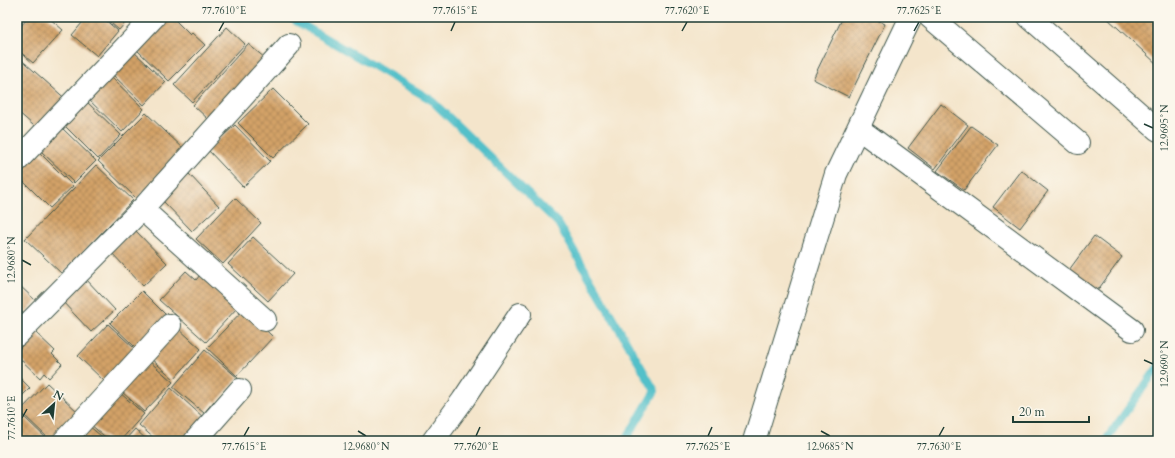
<svg xmlns="http://www.w3.org/2000/svg" width="1175" height="458" font-family="Cardo,serif">
  <defs>
    <pattern id="building-cross-hatch" width="8" height="8" patternUnits="userSpaceOnUse"><rect width="8" height="8" fill="#d3a268"/><path d="M0 0l8 8M0 8l8-8" fill="none" stroke="#ab8556"/></pattern>
  </defs>
  <rect width="100%" height="100%" fill="#fbf7ec"/>
  <filter id="ink" filterUnits="userSpaceOnUse"><feTurbulence type="fractalNoise" baseFrequency=".025" numOctaves="2"/><feDisplacementMap in="SourceGraphic" scale="8" xChannelSelector="R" yChannelSelector="G"/><feConvolveMatrix kernelMatrix="1 2 1 2 8 2 1 2 1" color-interpolation-filters="sRGB"/></filter>
  <filter id="wash" filterUnits="userSpaceOnUse"><feTurbulence type="fractalNoise" baseFrequency=".012" numOctaves="4" result="noise"/><feDisplacementMap in="SourceGraphic" scale="16" xChannelSelector="R" yChannelSelector="G"/><feGaussianBlur stdDeviation="0.9" result="paint"/><feColorMatrix in="noise" values="0 0 0 0 0 0 0 0 0 0 0 0 0 0 0 0 0 1.4 0 .05"/><feComposite in="paint" operator="in"/></filter>
  <g filter="url(#wash)">
    <rect width="100%" height="100%" fill="#f4e5cb"/>
    <g fill="none" stroke-linecap="round" stroke-linejoin="round">
      <g stroke="#52c0c9" stroke-width="8">
        <path d="M289,17L430,99L558,223L655,391L625,441"/>
        <path d="M1105,441L1158,367"/>
      </g>
    </g>
    <g id="blocks">
      <g fill="url(#building-cross-hatch)">
        <path d="M29,17H48L63,30L33,63L17,49V30Z"/>
        <path d="M87,17H102L118,31L97,56L72,35Z"/>
        <path d="M104,17H130L119,30Z"/>
        <path d="M168,17H172L190,35L192,33L205,45L169,81L136,49Z"/>
        <path d="M843,17H871L885,24L849,97L813,79Z"/>
        <path d="M1106,17H1158V65Z"/>
        <path d="M227,27L245,44L192,102L174,85Z"/>
        <path d="M248,44L265,58L209,120L193,105Z"/>
        <path d="M133,51L166,82L144,105L111,73Z"/>
        <path d="M17,56L69,102L41,132L17,111Z"/>
        <path d="M108,74L144,109L122,132L86,97Z"/>
        <path d="M273,89L308,124L273,158L238,123Z"/>
        <path d="M85,100L121,135L98,159L65,126Z"/>
        <path d="M941,104L968,125L935,169L908,148Z"/>
        <path d="M146,113L185,150L137,199L98,161Z"/>
        <path d="M235,125L270,161L243,187L208,150Z"/>
        <path d="M971,126L998,145L964,190L937,171Z"/>
        <path d="M61,127L96,161L74,183L40,150Z"/>
        <path d="M38,151L73,186L50,208L17,175V172Z"/>
        <path d="M96,165L133,200L62,274L25,239Z"/>
        <path d="M1021,170L1048,191L1020,228L993,207Z"/>
        <path d="M189,174L219,206L192,231L162,200Z"/>
        <path d="M235,198L261,223L223,264L196,239Z"/>
        <path d="M134,229L167,263L143,286L110,251Z"/>
        <path d="M1094,236L1122,257L1097,291L1069,270Z"/>
        <path d="M253,237L293,274L268,301L228,264Z"/>
        <path d="M186,271L196,280L200,275L237,308L206,342L159,300Z"/>
        <path d="M85,278L115,310L91,332L61,300Z"/>
        <path d="M17,283L36,301L17,322Z"/>
        <path d="M142,291L167,316L135,347L110,323Z"/>
        <path d="M244,309L273,337L237,376L207,348Z"/>
        <path d="M108,324L134,348L104,381L78,356Z"/>
        <path d="M178,328L201,349L174,379L150,358Z"/>
        <path d="M35,332L55,351L52,354L62,364L49,378L44,373L40,378L17,356V351Z"/>
        <path d="M205,350L238,378L216,403L214,401L204,413L173,387Z"/>
        <path d="M148,360L173,382L144,412L120,390Z"/>
        <path d="M17,375L30,388L17,401Z"/>
        <path d="M47,383L78,412L51,441L20,411Z"/>
        <path d="M171,388L204,418L184,441H157L139,425Z"/>
        <path d="M119,392L144,414L120,441H110L90,424Z"/>
        <path d="M17,414L21,418L23,416L49,441H17Z"/>
        <path d="M89,426L107,441H75Z"/>
        <path d="M135,429L148,441H124Z"/>
      </g>
    </g>
  </g>
  <g filter="url(#ink)">
    <use href="#blocks" fill-opacity="0" stroke="#3f564b" stroke-width="1"/>
    <g fill="none" stroke-linecap="round" stroke-linejoin="round">
      <g stroke="#3f564b" stroke-width="24">
        <g id="minor">
          <path d="M930,17L1078,143"/>
          <path d="M1029,17L1158,130"/>
          <path d="M859,129L1132,330"/>
          <path d="M17,161L154,17"/>
          <path d="M142,209L265,320"/>
          <path d="M17,335L142,209L289,45"/>
          <path d="M64,441L170,325"/>
          <path d="M195,441L240,390"/>
          <path d="M433,441L463,400L520,314"/>
          <path d="M754,441L836,174L911,17"/>
        </g>
      </g>
      <use href="#minor" stroke="#fff" stroke-width="22"/>
    </g>
  </g>
  <path fill="none" stroke="#1f3d34" stroke-width="1.5" d="M219,31L224,22M451,31L455,22M682,31L687,22M914,31L919,22M1144,124L1153,128M22,260L31,265M1144,360L1153,364M22,418L27,409M358,431L366,436M821,431L830,436M244,436L249,427M476,436L480,427M708,436L712,427M939,436L944,427"/>
  <rect width="1175" height="458" fill="none" stroke="#fbf7ec" stroke-width="44"/>
  <g transform="translate(54 404) rotate(27)" stroke="#fbf7ec" stroke-width="3" paint-order="stroke">
  <path d="M0-3L7 15L0 10L-7 15Z" fill="#1f3d34"/>
  <text y="-6" font-size="11" font-weight="bold" text-anchor="middle" fill="#1f3d34">N</text>
  </g>
  <path d="M1013 416v6h76v-6" fill="none" stroke="#1f3d34" stroke-width="2"/>
  <text x="1019" y="416" font-size="12" fill="#1f3d34" stroke="#fbf7ec" stroke-width="3" paint-order="stroke">20 m</text>
  <rect x="22" y="22" width="1131" height="414" fill="none" stroke="#1f3d34" stroke-width="1.5"/>
  <g font-size="10" text-anchor="middle" fill="#1f3d34">
    <text x="224" y="14">77.7610°E</text>
    <text x="455" y="14">77.7615°E</text>
    <text x="687" y="14">77.7620°E</text>
    <text x="919" y="14">77.7625°E</text>
    <text transform="translate(1164 128) rotate(-90)" y="4">12.9695°N</text>
    <text transform="translate(11 260) rotate(-90)" y="4">12.9680°N</text>
    <text transform="translate(1164 364) rotate(-90)" y="4">12.9690°N</text>
    <text transform="translate(11 418) rotate(-90)" y="4">77.7610°E</text>
    <text x="244" y="450">77.7615°E</text>
    <text x="366" y="450">12.9680°N</text>
    <text x="476" y="450">77.7620°E</text>
    <text x="708" y="450">77.7625°E</text>
    <text x="830" y="450">12.9685°N</text>
    <text x="939" y="450">77.7630°E</text>
  </g>
</svg>
